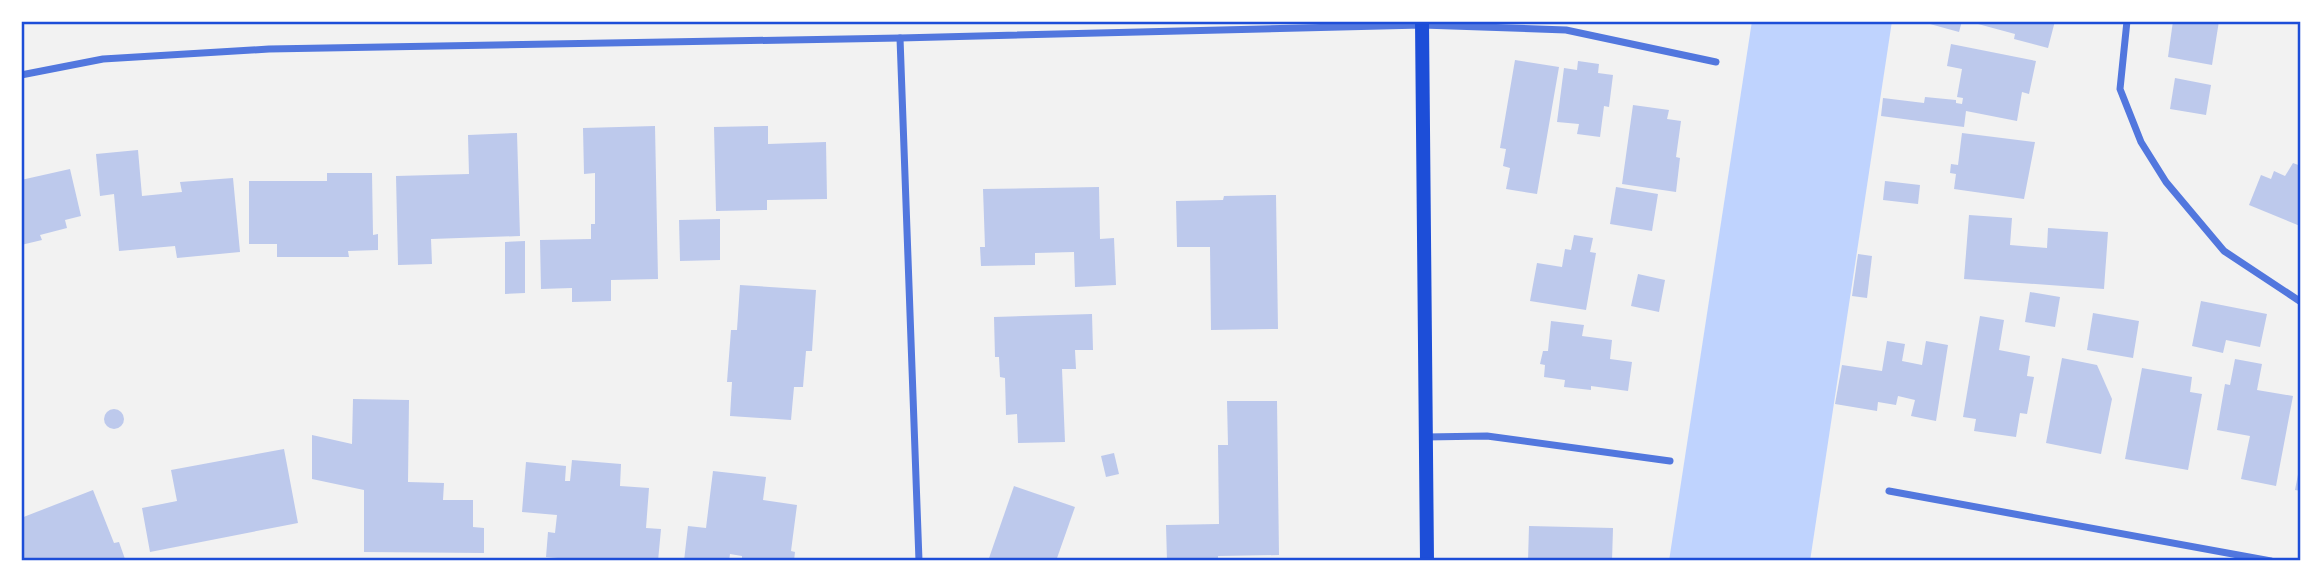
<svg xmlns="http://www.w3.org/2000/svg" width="2322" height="582" font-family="Jost,sans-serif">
  <rect width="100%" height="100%" fill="#f2f2f2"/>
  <path fill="#bfd3fe" d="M1752,21H1892L1810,561H1669Z"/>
  <g fill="#bdc9ec">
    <path d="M1919,21H1962L1959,32Z"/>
    <path d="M1979,21H2055L2048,48L2014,39L2015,34L1978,24Z"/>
    <path d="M2173,21H2219L2212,65L2168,57Z"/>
    <path d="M1951,44L2036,61L2029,94L2022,92L2017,121L1966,111L1964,127L1881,116L1883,98L1924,103L1925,97L1956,100V103L1962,104L1963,98L1957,97L1962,69L1947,66Z"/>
    <path d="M1515,60L1559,67L1537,194L1506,189L1510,168L1503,166L1506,149L1500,148Z"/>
    <path d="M1578,61L1599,64L1598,73L1613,75L1609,107L1604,106L1600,137L1577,134L1579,124L1557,122L1564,68L1577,70Z"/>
    <path d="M2175,78L2211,85L2206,115L2170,109Z"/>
    <path d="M1633,105L1669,110L1667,119L1681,121L1676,157L1680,158L1676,192L1622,184Z"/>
    <path d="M655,126L658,279L611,280V301L572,302V288L541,289L540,240L591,239V224H595V173L584,174L583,128Z"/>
    <path d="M768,126V144L826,142L827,199L767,200V210L716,211L714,127Z"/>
    <path d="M517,133L520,236L431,239L432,264L398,265L396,176L469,174L468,135Z"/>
    <path d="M1962,133L2035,142L2024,199L1954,189L1956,174L1950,173L1951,164L1958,165Z"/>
    <path d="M138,150L142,196L182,192L180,182L233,178L240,252L177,258L175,246L119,251L114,194L100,196L96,154Z"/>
    <path d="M2293,163L2301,166L2300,226L2249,205L2261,175L2271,179L2274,171L2285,176Z"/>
    <path d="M70,169L81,216L65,220L67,228L40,235L42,240L21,245V180Z"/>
    <path d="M327,173H372L373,235L378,234V250L348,251L349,257H277V244H249V181H327Z"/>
    <path d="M1885,181L1920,185L1918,204L1883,200Z"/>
    <path d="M1099,187L1100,239L1114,238L1116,285L1075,287L1074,252L1035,253V265L981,266L980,247H985L983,189Z"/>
    <path d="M1616,187L1658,194L1652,231L1610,224Z"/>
    <path d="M1276,195L1278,329L1211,330L1210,247H1177L1176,201L1223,200L1224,196Z"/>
    <path d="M1969,215L2012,218L2010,245L2047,248L2048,228L2108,232L2104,289L1964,279Z"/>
    <path d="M720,219V260L680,261L679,220Z"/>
    <path d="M1574,235L1593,238L1590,252L1596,253L1586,310L1530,301L1537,263L1562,267L1565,249L1571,250Z"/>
    <path d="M525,241V293L505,294V242Z"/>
    <path d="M1858,254L1872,256L1867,298L1852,296Z"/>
    <path d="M1638,274L1665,280L1659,312L1631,306Z"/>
    <path d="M740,285L816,290L812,351H806L803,387H794L791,420L730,416L732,382H727L731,330H737Z"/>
    <path d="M2030,292L2060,297L2055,327L2025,322Z"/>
    <path d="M2201,301L2267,314L2260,347L2226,340L2223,353L2192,346Z"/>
    <path d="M2093,313L2139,321L2133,358L2087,350Z"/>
    <path d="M1092,314L1093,350H1075L1076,369H1062L1065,442L1018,443L1017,414L1006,415L1005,378L1000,377L999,357H995L994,317Z"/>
    <path d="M1980,316L2004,320L1999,350L2030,356L2027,376L2034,377L2027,414L2020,413L2016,437L1974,431L1976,419L1963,417Z"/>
    <path d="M1551,321L1584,325L1582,336L1612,340L1610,359L1632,362L1628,391L1591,386V390L1564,387L1565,380L1544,377L1545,365L1540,364L1543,351H1548Z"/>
    <path d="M1887,341L1905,344L1902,361L1922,365L1926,341L1948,345L1936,421L1911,416L1915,400L1898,396L1896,405L1878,402L1877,411L1835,404L1842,365L1882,371Z"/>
    <path d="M2062,358L2097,365L2112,399L2101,454L2046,443Z"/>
    <path d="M2235,359L2262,364L2257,390L2293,396L2276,486L2241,479L2250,436L2217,430L2225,384L2230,385Z"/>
    <path d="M2142,368L2192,377L2190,392L2202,394L2188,470L2125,459Z"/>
    <path d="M353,399L409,400L408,482L444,483L443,500H473V527L484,528V553L364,552V490L312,479V435L352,444Z"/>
    <path d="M1227,401H1277L1279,555L1218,556V561H1167L1166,525L1219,524L1218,445H1228Z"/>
    <circle cx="114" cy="419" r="10"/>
    <path d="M284,449L298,523L150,552L142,508L177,501L171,470Z"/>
    <path d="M1114,453L1119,474L1106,477L1101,456Z"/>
    <path d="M572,460L621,464L620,486L649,488L646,528L661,529L658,561H593L546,557L548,532L555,533L557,515L522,512L526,462L566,466L565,481H570Z"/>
    <path d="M2300,464L2301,465V491L2295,490Z"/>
    <path d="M713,471L766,477L763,500L797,505L791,551L795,552L794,561H742V556L730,554L729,561H684L688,526L706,528Z"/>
    <path d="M1014,486L1075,507L1056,561H988Z"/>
    <path d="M93,490L114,543L119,542L125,559L119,561H21V518Z"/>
    <path d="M1529,526L1613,528L1612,561H1528Z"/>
  </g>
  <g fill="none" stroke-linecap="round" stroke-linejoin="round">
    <g stroke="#5277de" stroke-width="7">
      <path d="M2127,21L2120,89L2141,142L2166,182L2224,251L2301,302"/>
      <path d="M900,38L919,561"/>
      <path d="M21,75L103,59L269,49L900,38L1422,25L1566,30L1716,62"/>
      <path d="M1426,437L1487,436L1670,461"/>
      <path d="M1889,491L2271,561"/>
    </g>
    <path stroke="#1d4ed8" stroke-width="14" d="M1422,21L1427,561"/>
  </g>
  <rect width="2322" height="582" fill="none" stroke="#ffffff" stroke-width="46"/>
  <rect x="23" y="23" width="2276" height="536" fill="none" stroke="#1d4ed8" stroke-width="2.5"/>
</svg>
